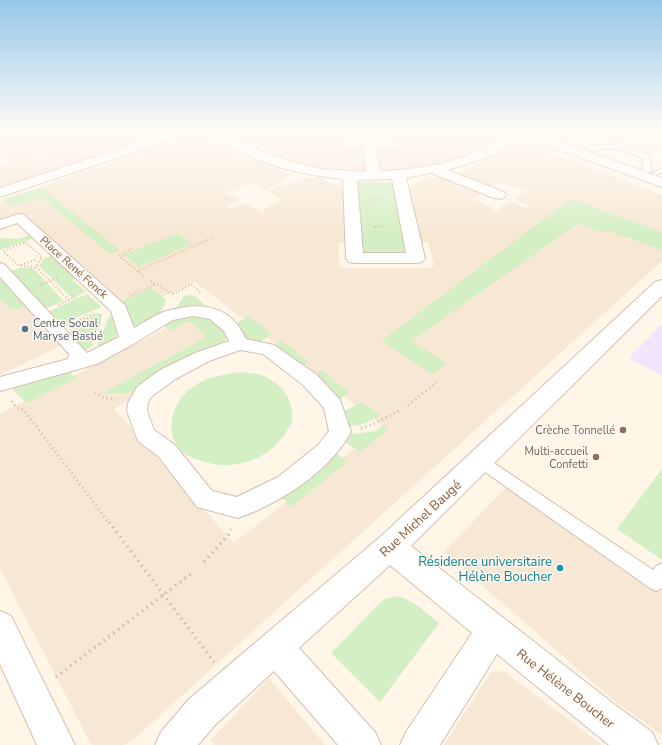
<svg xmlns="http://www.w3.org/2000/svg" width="662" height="745" font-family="'Nunito Sans',sans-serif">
  <rect width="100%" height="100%" fill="#fff6e8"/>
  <g fill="#f7e8d5">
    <path d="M224,130H490L500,133L501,135L463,155L449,160L420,167L381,171L375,168L373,149L396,147L412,144L409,143H392L390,136H348V143H330L328,144L345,147L369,149L371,167L365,171L320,166L302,163L272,154L273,151L318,132L315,131L270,149Z"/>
    <path d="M544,130H633L630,131L632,133L612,143L597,138L563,137Z"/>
    <path d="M188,136H197L250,160H256L290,175L285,177L288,179L265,190L251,183L230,192L227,190L223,192L241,200L227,206L231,209L245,203L262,212L266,211L263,209L283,199L268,192L293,181L296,183L307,178H321L345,189L348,242L338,243L339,265L343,268H430L434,265L428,242H418L406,188L428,177H441L484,191L472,199L494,208L492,210L496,211L509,201L526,208L529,205L513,199L528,190L524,189L522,190L499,182L487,189L457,174L518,142H523L662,195V261L135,738L125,745H93L90,743L81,725L0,568V414L190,316L225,346L114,409L234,543L383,426L195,282L128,313L22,217L0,224V201Z"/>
    <path d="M24,142L55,169L0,187V166L8,163L0,156V149Z"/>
    <path d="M0,272L64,344L0,375Z"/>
    <path d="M510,483L662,591V735L612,699L444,552Z"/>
    <path d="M504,671L514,679L602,745H444L491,672Z"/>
    <path d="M269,678L287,700L325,745H215L210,741Z"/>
  </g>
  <path fill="#ffe6db" d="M64,130H131L142,135L130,144L55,169L23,141Z"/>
  <path fill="#efe8e1" d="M0,130H64L0,149Z"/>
  <path fill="#f3e4fb" d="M662,324V376L629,358Z"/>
  <g fill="#d5efc4">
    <path d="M359,182H390L394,183L406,249L404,252H364L361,250L355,184Z"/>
    <path d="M41,187L52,194L11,207L3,199Z"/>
    <path d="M52,196L120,250L110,254L43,199Z"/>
    <path d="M571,199L662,232V250L610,231L604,233L579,223L411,341L447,363L433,374L381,341Z"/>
    <path d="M179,233L192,244L139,267L123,255Z"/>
    <path d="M29,235L33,238L0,250V238L19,239Z"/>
    <path d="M53,255L77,277L73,280L86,292L72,298L39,266L45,258Z"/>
    <path d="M19,268H33L64,301L45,309L10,271Z"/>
    <path d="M0,272L28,304L12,311L0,298Z"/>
    <path d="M151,288L166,300C164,315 148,322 136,330L132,327L131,318L119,302Z"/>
    <path d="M87,294L102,307L76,318L69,325L62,328L50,311Z"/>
    <path d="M190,295L195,296L207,307L175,310L184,296Z"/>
    <path d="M97,313L102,314L100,327L92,340L93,345L85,351L81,350L80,346L70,334L71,329L82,319Z"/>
    <path d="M112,315C114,319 117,323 118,327C120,337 107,345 100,350L97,346L108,319Z"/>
    <path d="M191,315L213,317L227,335L224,342L147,382L130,393H103L207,337L189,321L170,331L165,326V323Z"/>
    <path d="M248,316L271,333L259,344L250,342L237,329L238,322Z"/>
    <path d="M281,340L309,362L300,367L274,349L276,344Z"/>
    <path d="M321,370L349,392L337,402L313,375Z"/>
    <path d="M59,371L70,372L76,378L26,403L11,388Z"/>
    <path d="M240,372C247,373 255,373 261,375C278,382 291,394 292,412C292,415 293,419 292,421C292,424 289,427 288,429C277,448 259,461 237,464C224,467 211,464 198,460C158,447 167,400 199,383C212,376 226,374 240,372Z"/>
    <path d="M362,402L380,415C371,421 359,427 348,426L341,413Z"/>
    <path d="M383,425L389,429L360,452L346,443L344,438L346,435L376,431Z"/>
    <path d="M332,452L342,457L348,461L291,507L283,499L284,494Z"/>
    <path d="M662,469V560L617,529Z"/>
    <path d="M395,596C412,598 426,613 439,623L380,702L331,653L381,602L385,599Z"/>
  </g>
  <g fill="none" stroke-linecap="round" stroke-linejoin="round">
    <g stroke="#d5bfae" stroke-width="2">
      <g id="service">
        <path d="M638,135L662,143V147L638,140L624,147L648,154L652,170L651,172H645L644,170L641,157L616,149L589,150L585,148L589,146L616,145Z"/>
        <path d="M662,168V173L654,175L653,173Z"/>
        <path d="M480,455L485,457L653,570L656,566L662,563V588L656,591L650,588L475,465L472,461L475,457Z"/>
      </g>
    </g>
    <g stroke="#d5bfae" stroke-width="2">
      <path id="pedestrian" d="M19,214L24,215L125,305L134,328C143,323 152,317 161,313C167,310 173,310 179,308C210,302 233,310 246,339L274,345L317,375L340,400L351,432C329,472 280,503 238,518L197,507L159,457L138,441L127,411L128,403L137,387L160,370L195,353L229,341L224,331L210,319L193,316L173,320L135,343L97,364L0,391V377L68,359L69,354L0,277V263L5,265L87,353L119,337L111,311L17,223L0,229V220ZM240,350L263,354L303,385L324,408L329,431L318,445L278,477L237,497L212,491L175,445L154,430L147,411L148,403L151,397L174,380L209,361Z"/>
    </g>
    <g stroke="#d5bfae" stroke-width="2">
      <g id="minor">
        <path d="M138,130C147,129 162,129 168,138L166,141C157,143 148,136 140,133Z"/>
        <path d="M199,130H214L261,151L300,164L322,169L366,172L363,143L364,140H374L375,143L380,171C412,170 444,165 474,153C490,147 505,137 521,130H526L531,133L529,136L483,159L448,170L504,192L506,195L504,198L499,199L494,198L431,173L406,178L425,258L422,262L416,263H355L349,262L346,258L343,179C315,176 286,171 259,160C239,152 220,142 201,133ZM392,179L406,253H363L357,180Z"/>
        <path d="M662,280V296L411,546L614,704L652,732L658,745H609L497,654L440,745H400L406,732L472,633L390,565L299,648L375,732L381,745H338L274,671L215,725L198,745H155L161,732L189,699L380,537L655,282Z"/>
        <path d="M0,611L11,616L75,745H37L0,664Z"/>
      </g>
    </g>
    <g stroke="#d5bfae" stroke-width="2">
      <path id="tertiary" d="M177,130H194L192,133L0,197V188Z"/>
    </g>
    <g stroke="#d9c0aa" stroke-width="2">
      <path id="secondary" d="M511,130H527L662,178V187L513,133Z"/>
    </g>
    <g stroke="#ddb79e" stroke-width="1.5" stroke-dasharray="0.5 2" stroke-linecap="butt">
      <path d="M370,200L383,198"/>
      <path d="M375,227L388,224"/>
    </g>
    <g stroke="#ddb79e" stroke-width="2" stroke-dasharray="1 2.5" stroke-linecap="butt">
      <path d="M374,227L379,226"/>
      <path d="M25,242L42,257L36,267L19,266L3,251Z"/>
      <path d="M132,248L119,256L138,271L214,237"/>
      <path d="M21,265L37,259"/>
      <path d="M36,267L69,300"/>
      <path d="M138,271L145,277"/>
      <path d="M151,281L173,294"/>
      <path d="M40,285L57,278"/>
      <path d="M173,294L191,284L202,294"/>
      <path d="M131,295L156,284"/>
      <path d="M59,305L78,296"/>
      <path d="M75,324L78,320L95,313"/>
    </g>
    <g stroke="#ddb79e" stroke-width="3" stroke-dasharray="1 3.5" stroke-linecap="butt">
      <path d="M95,392L101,397L116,399"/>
      <path d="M12,401L16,407L24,410L109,523"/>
      <path d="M408,405L437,382"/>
      <path d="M361,428L371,425L399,411"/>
    </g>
    <g stroke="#ddb79e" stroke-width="3.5" stroke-dasharray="1.5 4.5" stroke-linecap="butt">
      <path d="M109,522L214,662"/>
      <path d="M204,562L228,535L231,529"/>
      <path d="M56,677L192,573"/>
    </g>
    <use href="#service" fill="#fff" fill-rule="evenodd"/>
    <use href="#pedestrian" fill="#fff" fill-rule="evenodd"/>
    <use href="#minor" fill="#fff" fill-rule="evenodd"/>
    <use href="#tertiary" fill="#fff" fill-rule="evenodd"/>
    <use href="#secondary" fill="#fff" fill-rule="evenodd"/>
  </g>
  <linearGradient id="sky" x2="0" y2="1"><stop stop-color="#95c7e9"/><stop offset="0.56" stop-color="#fffbf5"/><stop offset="1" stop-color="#fffbf5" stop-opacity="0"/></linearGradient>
  <rect width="662" height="234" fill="url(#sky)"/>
  <circle fill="#5c6f8a" stroke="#fff9f0" stroke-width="1.5" cx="25" cy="329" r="4"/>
  <g fill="#8d6e63" stroke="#fff9f0" stroke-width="1.5">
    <circle cx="623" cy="430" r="4"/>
    <circle cx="596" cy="457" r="4"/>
  </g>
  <circle fill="#0f9aa8" stroke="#fff9f0" stroke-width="1.5" cx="560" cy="568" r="4"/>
  <g text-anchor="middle" stroke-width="3" stroke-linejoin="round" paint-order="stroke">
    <g font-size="11" fill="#7c5b48" stroke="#fff9f0">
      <text transform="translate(74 267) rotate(42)" y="4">Place René Fonck</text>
    </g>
    <g font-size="11" fill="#4e5e75" stroke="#fff9f0" text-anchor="start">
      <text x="33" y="327">Centre Social<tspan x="33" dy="13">Maryse Bastié</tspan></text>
    </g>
    <g font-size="11" fill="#785e54" stroke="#fff9f0" text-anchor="end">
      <text x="615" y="434">Crèche Tonnellé</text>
      <text x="588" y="455">Multi-accueil<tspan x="588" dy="13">Confetti</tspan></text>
    </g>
    <g font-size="13" fill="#7c5b48" stroke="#fff9f0">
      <text transform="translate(420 518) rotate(-43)" y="5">Rue Michel Baugé</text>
      <text transform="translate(566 688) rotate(38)" y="5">Rue Hélène Boucher</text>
    </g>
    <g font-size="13" fill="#0d838f" stroke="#fff9f0" text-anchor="end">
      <text x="552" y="566">Résidence universitaire<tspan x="552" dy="15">Hélène Boucher</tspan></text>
    </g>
  </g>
</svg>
